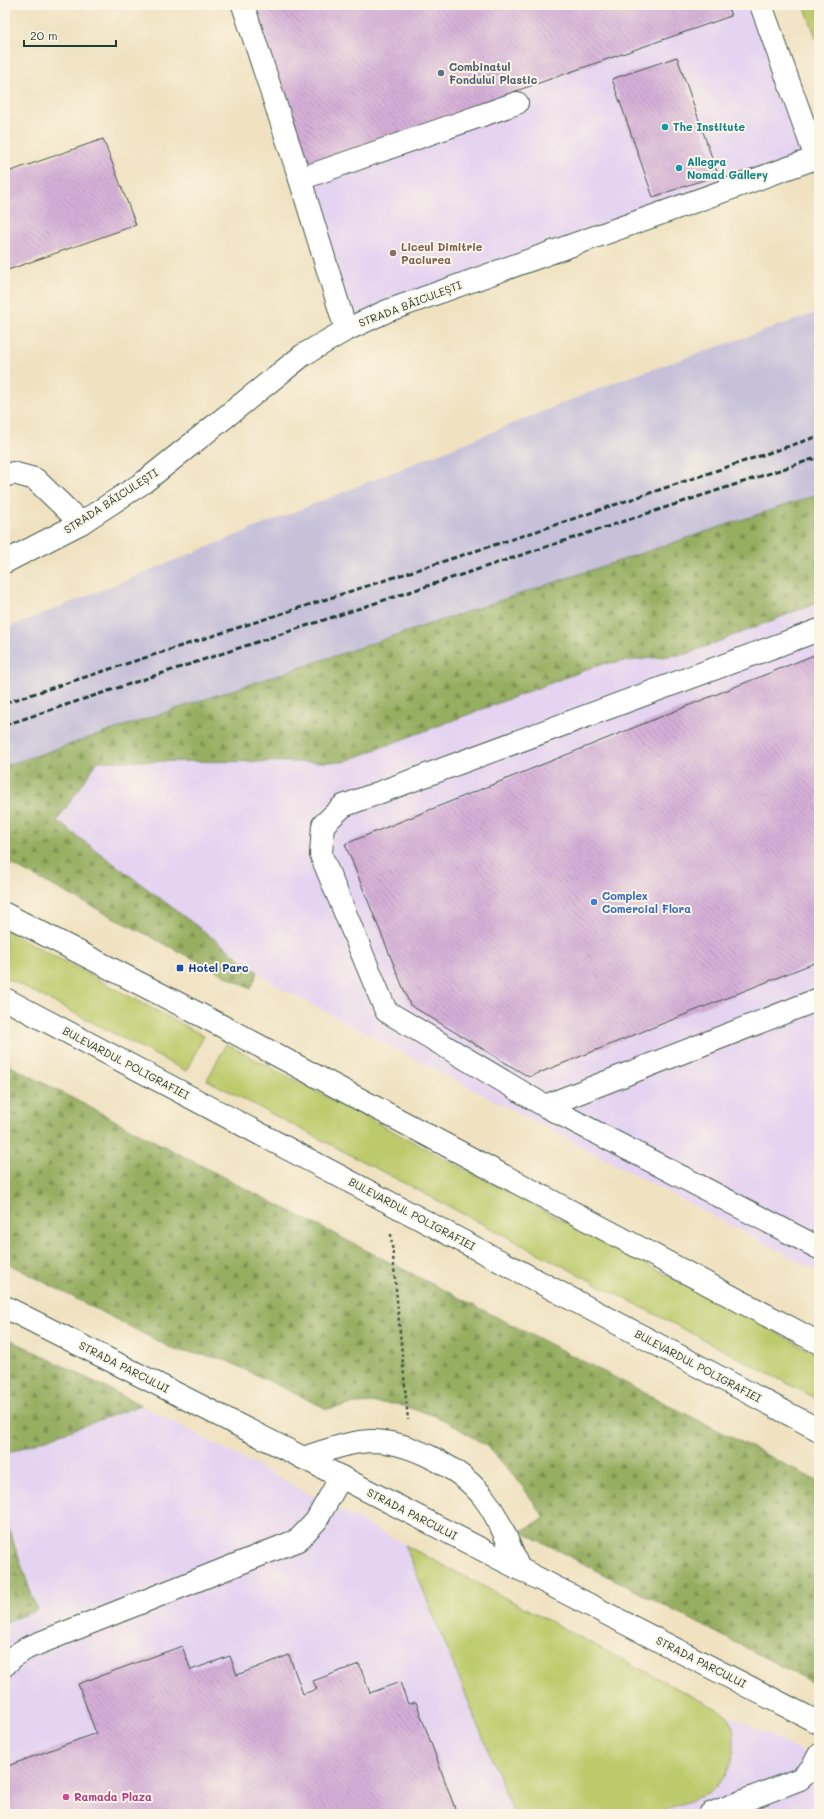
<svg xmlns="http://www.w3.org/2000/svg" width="824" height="1819" font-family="Mali,sans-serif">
  <defs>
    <pattern id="forest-firs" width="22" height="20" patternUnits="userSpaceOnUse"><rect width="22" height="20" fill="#96ae60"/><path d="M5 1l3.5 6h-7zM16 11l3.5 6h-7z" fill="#7a8f50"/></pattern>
    <pattern id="building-back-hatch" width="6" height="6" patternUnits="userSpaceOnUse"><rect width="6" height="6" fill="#d5afd8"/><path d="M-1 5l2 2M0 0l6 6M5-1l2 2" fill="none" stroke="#ac90b0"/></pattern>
  </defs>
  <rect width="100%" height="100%" fill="#fcf5e5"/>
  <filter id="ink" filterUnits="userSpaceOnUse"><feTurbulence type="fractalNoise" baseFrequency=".025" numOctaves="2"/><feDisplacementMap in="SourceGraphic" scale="8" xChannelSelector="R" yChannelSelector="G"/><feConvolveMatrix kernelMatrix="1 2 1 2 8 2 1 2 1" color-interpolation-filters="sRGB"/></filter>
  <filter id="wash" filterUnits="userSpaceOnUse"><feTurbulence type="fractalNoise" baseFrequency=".012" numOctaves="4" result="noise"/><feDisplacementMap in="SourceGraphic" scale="16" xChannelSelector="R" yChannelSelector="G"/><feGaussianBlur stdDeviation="0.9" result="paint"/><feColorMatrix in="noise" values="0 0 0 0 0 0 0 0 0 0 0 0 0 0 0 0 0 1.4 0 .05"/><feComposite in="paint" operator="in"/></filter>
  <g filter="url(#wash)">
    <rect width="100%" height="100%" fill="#f0e2c1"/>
    <g fill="#e4d3f1">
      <path d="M243,5H761L816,158L346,330Z"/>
      <path d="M819,602V1272L278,987L57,821L98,761L343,762L601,664L687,654Z"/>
      <path d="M141,1405L728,1715L819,1760V1814H5V1622L36,1610L5,1518V1454Z"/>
    </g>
    <path fill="#c6c0d9" d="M819,312V494L5,766V629L618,381Z"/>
    <g fill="#bdca6c" stroke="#6e8450">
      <path d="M804,5H819V46Z"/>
      <path d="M5,930L204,1036L186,1071L5,977Z"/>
      <path d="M226,1044L819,1355V1400L207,1080Z"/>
      <path d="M405,1545L728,1715L733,1727L734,1743L733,1753L730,1765L725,1776L710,1793L654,1814H514Z"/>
    </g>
    <g fill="url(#forest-firs)" stroke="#5a764a">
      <path d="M819,494V602L687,654L601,664L343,762L98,761L57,821L258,972L251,989L5,861V766Z"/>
      <path d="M5,1063L227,1179L819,1482V1686L521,1531L545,1518L517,1479L488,1447L450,1423L433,1415L396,1404L377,1403L355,1404L327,1409L223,1359L175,1350L5,1262Z"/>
      <path d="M5,1337L141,1405L5,1454Z"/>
      <path d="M5,1518L37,1610L5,1622Z"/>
    </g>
    <g id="blocks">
      <g fill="url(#building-back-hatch)">
        <path d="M254,5H727L731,16L493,99L308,168Z"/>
        <path d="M677,57L718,175L653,197L612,79Z"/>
        <path d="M103,139L136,225L5,271V173Z"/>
        <path d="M819,653V961L529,1077L410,1005L345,844Z"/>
        <path d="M182,1646L191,1670L230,1656L237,1675L289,1655L303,1694L317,1689L313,1681L359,1664L370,1693L400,1682L408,1704L416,1702L457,1814H5V1767L96,1733L78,1684Z"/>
      </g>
    </g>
  </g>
  <g filter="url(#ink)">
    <use href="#blocks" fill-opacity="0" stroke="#3e5649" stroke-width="1"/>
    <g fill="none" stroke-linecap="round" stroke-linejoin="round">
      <g stroke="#3e5649" stroke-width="24">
        <g id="minor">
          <path d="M243,5L300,179"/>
          <path d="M761,5L816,158"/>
          <path d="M346,330L300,179L517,103"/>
          <path d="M5,476L13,473L35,479L81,523"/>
          <path d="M5,562L81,523L144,482L303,355L346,330L387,311L819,157"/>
          <path d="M819,630L343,806L323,825L321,855L386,1011L545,1106L819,1248"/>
          <path d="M545,1106L819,999"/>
          <path d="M5,1307L341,1477L819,1723"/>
          <path d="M303,1458C325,1451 348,1442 371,1441C409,1441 461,1468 484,1498C500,1519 509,1545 519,1569"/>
          <path d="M5,1665L13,1657L27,1648L298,1540L316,1521L341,1477"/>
          <path d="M710,1814L800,1779L812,1768L819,1755"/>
        </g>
      </g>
      <g stroke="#3e5649" stroke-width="24">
        <g id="major">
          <path d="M5,914L220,1025L819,1343"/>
          <path d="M5,999L819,1430"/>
        </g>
      </g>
      <path stroke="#3e5649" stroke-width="2.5" stroke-dasharray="3 3" stroke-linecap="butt" d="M391,1234L408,1420"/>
      <use href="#minor" stroke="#fff" stroke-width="22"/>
      <use href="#major" stroke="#fff" stroke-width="22"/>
      <g stroke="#1f3d34" stroke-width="3" stroke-dasharray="6 3" stroke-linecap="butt">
        <path d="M5,703L534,532L819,436"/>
        <path d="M5,725L819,457"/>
      </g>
    </g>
  </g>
  <circle fill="#5c6f8a" stroke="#fcf5e5" stroke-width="1.5" cx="441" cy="73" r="4"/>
  <g fill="#0f9aa8" stroke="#fcf5e5" stroke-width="1.5">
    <circle cx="665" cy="127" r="4"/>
    <circle cx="679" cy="168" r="4"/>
  </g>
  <circle fill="#8d6e63" stroke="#fcf5e5" stroke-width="1.5" cx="393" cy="253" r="4"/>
  <circle fill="#3f7fe0" stroke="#fcf5e5" stroke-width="1.5" cx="594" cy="902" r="4"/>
  <rect fill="#1a4fb4" stroke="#fcf5e5" stroke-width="1.5" x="176" y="964" width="8" height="8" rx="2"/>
  <circle fill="#d1479c" stroke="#fcf5e5" stroke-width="1.5" cx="66" cy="1797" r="4"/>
  <g text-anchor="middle" stroke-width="4" stroke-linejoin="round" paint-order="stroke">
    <g font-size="11" font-weight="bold" fill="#4e5e75" stroke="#fcf5e5" text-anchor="start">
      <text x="449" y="71">Combinatul<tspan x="449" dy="13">Fondului Plastic</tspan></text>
    </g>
    <g font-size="11" font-weight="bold" fill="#0d838f" stroke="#fcf5e5" text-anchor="start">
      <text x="673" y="131">The Institute</text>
      <text x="687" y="166">Allegra<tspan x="687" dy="13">Nomad Gallery</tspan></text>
    </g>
    <g font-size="11" font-weight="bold" fill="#785e54" stroke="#fcf5e5" text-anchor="start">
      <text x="401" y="251">Liceul Dimitrie<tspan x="401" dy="13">Paciurea</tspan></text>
    </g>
    <g font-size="11" fill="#1f3d34" stroke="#fcf5e5">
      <text transform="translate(410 304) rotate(-21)" y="4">STRADA BĂICULEȘTI</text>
      <text transform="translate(111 501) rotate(-33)" y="4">STRADA BĂICULEȘTI</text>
      <text transform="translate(126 1063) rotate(28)" y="4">BULEVARDUL POLIGRAFIEI</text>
      <text transform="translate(412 1214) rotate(28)" y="4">BULEVARDUL POLIGRAFIEI</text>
      <text transform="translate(698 1366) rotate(28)" y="4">BULEVARDUL POLIGRAFIEI</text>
      <text transform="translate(124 1367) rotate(27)" y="4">STRADA PARCULUI</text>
      <text transform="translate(412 1514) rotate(27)" y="4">STRADA PARCULUI</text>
      <text transform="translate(701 1662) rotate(27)" y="4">STRADA PARCULUI</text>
    </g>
    <g font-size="11" font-weight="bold" fill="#366cbe" stroke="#fcf5e5" text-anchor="start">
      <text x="602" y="900">Complex<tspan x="602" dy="13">Comercial Flora</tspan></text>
    </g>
    <g font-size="11" font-weight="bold" fill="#164399" stroke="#fcf5e5" text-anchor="start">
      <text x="188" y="972">Hotel Parc</text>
    </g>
    <g font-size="11" font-weight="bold" fill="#b23c85" stroke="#fcf5e5" text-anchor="start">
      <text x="74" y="1801">Ramada Plaza</text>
    </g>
  </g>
  <rect width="824" height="1819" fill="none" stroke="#fcf5e5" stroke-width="20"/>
  <path d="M24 40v6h92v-6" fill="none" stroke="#1f3d34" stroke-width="2"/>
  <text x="30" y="40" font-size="12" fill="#1f3d34" stroke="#fcf5e5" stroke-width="3" paint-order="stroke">20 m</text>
</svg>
